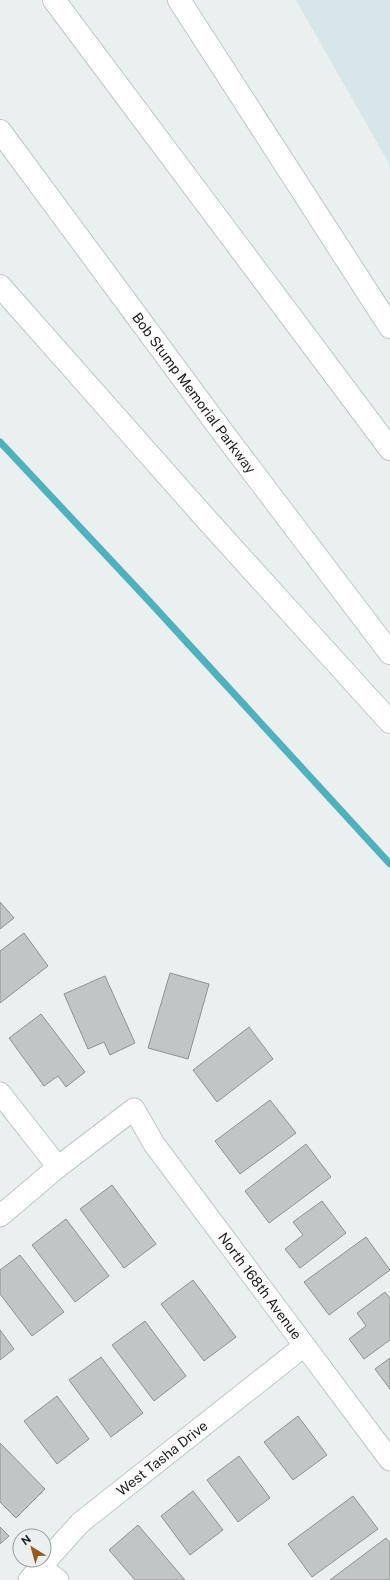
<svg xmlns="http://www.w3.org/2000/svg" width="390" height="1580" font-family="'Public Sans',sans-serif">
  <rect width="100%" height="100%" fill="#eaeff0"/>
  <path fill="#d7e6e8" d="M296,0H390V165Z"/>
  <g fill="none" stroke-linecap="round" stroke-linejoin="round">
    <path stroke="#4fb0be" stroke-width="7" d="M0,442L149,601L390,864"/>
  </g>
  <g fill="#c0c6c6" stroke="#8d9293">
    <path d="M0,902L14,918L0,929Z"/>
    <path d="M24,933L48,966L0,1003V951Z"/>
    <path d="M170,973L209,984L188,1059L148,1048Z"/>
    <path d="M105,976L135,1043L110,1055L104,1042L88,1049L64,994Z"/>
    <path d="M41,1014L85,1072L66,1087L58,1076L44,1086L9,1038Z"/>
    <path d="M249,1027L273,1059L217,1102L193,1070Z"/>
    <path d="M270,1100L296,1133L240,1174L215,1141Z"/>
    <path d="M306,1144L331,1177L269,1223L245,1191Z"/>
    <path d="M112,1185L156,1244L124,1268L80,1209Z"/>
    <path d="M322,1201L346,1233L300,1268L285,1249L303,1235L293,1222Z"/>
    <path d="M66,1219L109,1276L75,1302L32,1245Z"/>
    <path d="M366,1237L390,1270L329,1315L304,1282Z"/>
    <path d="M20,1255L64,1312L32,1336L0,1294V1270Z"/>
    <path d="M193,1280L236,1337L204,1361L161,1304Z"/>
    <path d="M385,1292L390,1298V1340L364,1359L349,1339L366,1326L357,1313Z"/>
    <path d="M145,1321L186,1376L154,1401L112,1345Z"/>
    <path d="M0,1330L14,1349L0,1360Z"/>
    <path d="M101,1357L143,1413L111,1437L69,1380Z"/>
    <path d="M390,1358V1389L375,1369Z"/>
    <path d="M57,1396L89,1439L57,1464L24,1421Z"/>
    <path d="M298,1416L327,1455L293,1480L264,1442Z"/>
    <path d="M0,1443L45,1489L16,1518L0,1502Z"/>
    <path d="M239,1456L270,1498L238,1522L207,1480Z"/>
    <path d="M193,1491L223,1530L190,1555L161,1516Z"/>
    <path d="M353,1496L378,1529L312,1577L288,1544Z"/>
    <path d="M138,1525L185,1580H135L109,1550Z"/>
    <path d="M0,1527L9,1536L0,1544Z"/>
    <path d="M386,1538L390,1543V1580H330Z"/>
  </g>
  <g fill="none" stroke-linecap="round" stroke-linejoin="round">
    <g stroke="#c1c7c8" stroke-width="23">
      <g id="street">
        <path d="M0,1093L58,1167"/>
        <path id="s1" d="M0,1216L58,1167L134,1109L154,1144L390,1460"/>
        <path d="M40,1566L58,1580"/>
        <path id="s2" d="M29,1580L80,1523L304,1346"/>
      </g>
    </g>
    <g stroke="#c1c7c8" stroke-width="24">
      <g id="highway">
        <path d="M54,0L390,449"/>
        <path d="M179,0L390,327"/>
        <path id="s3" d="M0,131L224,434L390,653"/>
        <path d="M0,286L207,520L390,722"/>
      </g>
    </g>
    <use href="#street" stroke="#fff" stroke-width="21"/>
    <use href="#highway" stroke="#fff" stroke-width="22"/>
  </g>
  <g text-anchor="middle" stroke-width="4" stroke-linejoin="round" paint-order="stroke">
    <g font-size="14" fill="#1a1c1d" stroke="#eaeff0">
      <text dy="5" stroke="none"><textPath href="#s3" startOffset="326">Bob Stump Memorial Parkway</textPath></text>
      <text dy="5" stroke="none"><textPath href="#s1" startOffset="389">North 168th Avenue</textPath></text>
      <text dy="5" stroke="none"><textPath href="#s2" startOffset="181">West Tasha Drive</textPath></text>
    </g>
  </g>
  <g transform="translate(32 1548) rotate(323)"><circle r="19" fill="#eaeff0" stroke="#979b9c"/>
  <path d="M0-3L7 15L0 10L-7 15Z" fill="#985820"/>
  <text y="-6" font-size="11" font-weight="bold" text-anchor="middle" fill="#1a1c1d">N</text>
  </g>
</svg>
